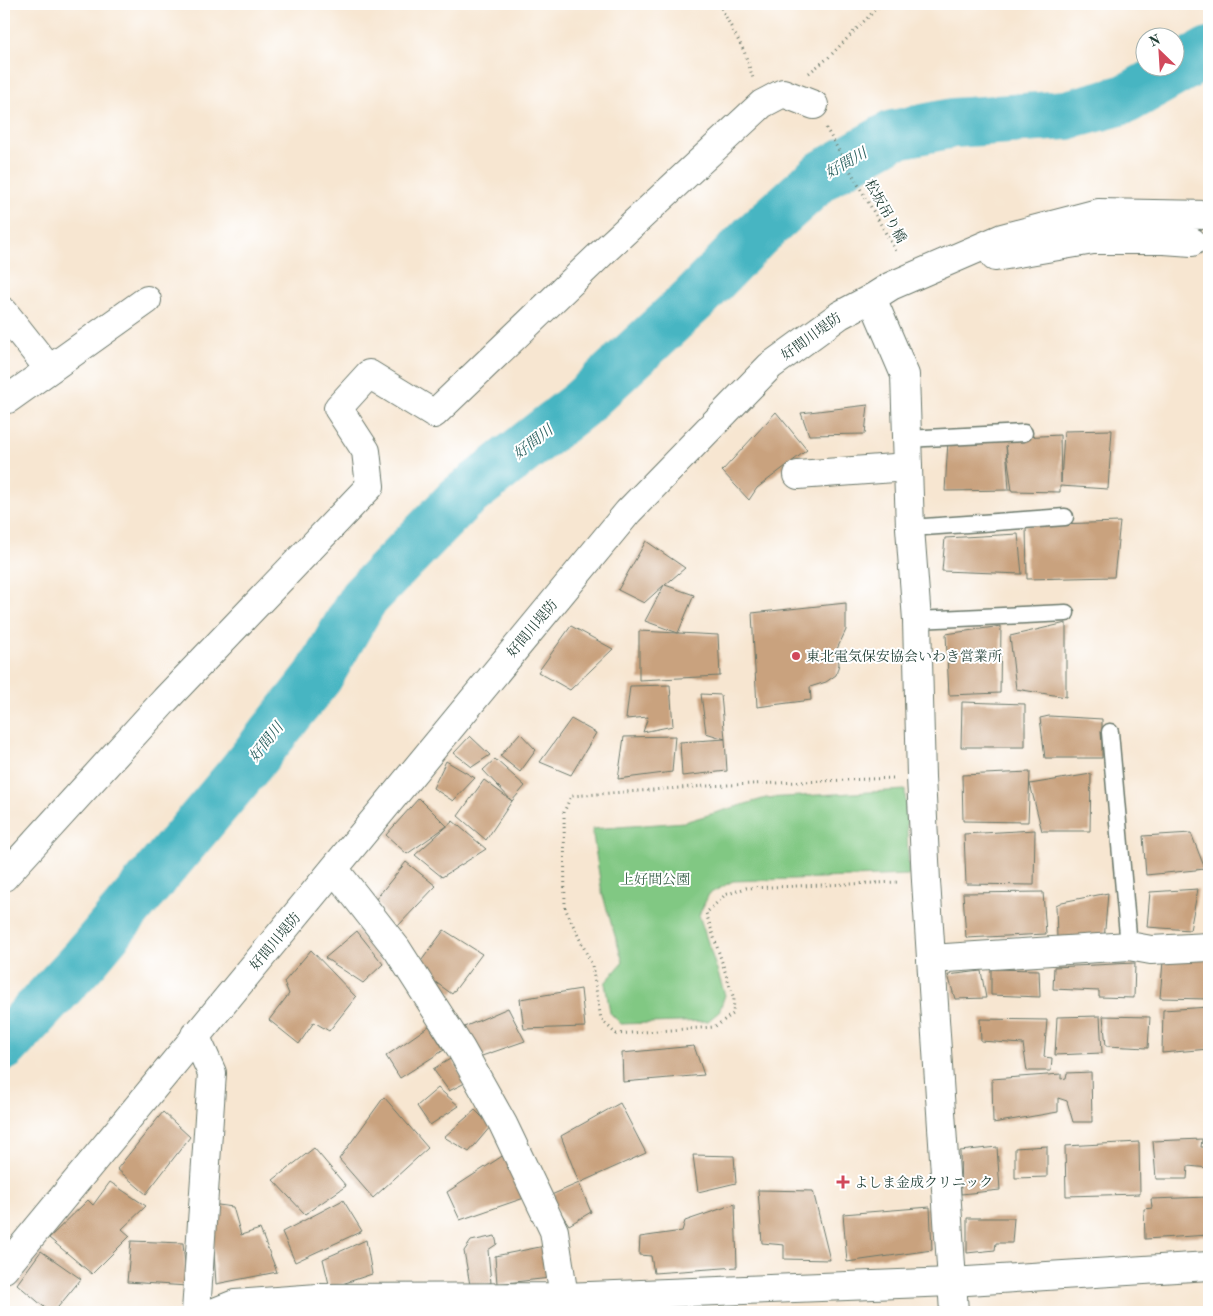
<svg xmlns="http://www.w3.org/2000/svg" width="1213" height="1316" font-family="'Old Standard TT','Noto Serif JP',serif">
  <rect width="100%" height="100%" fill="#fff"/>
  <filter id="ink" filterUnits="userSpaceOnUse"><feTurbulence type="fractalNoise" baseFrequency=".02" numOctaves="2"/><feDisplacementMap in="SourceGraphic" scale="10" xChannelSelector="R" yChannelSelector="G"/><feConvolveMatrix kernelMatrix="1 2 1 2 8 2 1 2 1" color-interpolation-filters="sRGB"/></filter>
  <filter id="wash" filterUnits="userSpaceOnUse"><feTurbulence type="fractalNoise" baseFrequency=".0096" numOctaves="4" result="noise"/><feDisplacementMap in="SourceGraphic" scale="20" xChannelSelector="R" yChannelSelector="G"/><feGaussianBlur stdDeviation="1.12" result="paint"/><feColorMatrix in="noise" values="0 0 0 0 0 0 0 0 0 0 0 0 0 0 0 0 0 1.4 0 .05"/><feComposite in="paint" operator="in"/></filter>
  <g filter="url(#wash)">
    <rect width="100%" height="100%" fill="#f7e6d1"/>
    <path fill="#81c883" stroke="#50825c" d="M905,790L909,875L733,881L709,894L699,915L725,995L719,1012L708,1021L621,1024L610,1013L605,983L623,962L602,893L592,829L684,822L766,798Z"/>
    <g fill="none" stroke-linecap="round" stroke-linejoin="round">
      <path stroke="#47b5c2" stroke-width="50" d="M4,1046L84,960L239,776L318,677L363,599L460,499L581,404L696,297L755,236L824,174L893,135L953,123L1067,115L1126,99L1209,52"/>
    </g>
    <g id="blocks">
      <g fill="#c9a27e">
        <path d="M868,405L865,434L809,435L801,413Z"/>
        <path d="M776,412L807,450L757,488L749,500L722,471Z"/>
        <path d="M1112,430L1108,489L1060,486V492L1012,491L1006,445L1009,490L945,491L948,441L1060,435L1061,483L1064,431Z"/>
        <path d="M1120,522L1114,577L1027,579L1026,525Z"/>
        <path d="M1018,534L1022,574L942,571L945,538Z"/>
        <path d="M646,541L685,568L665,585L694,595L678,633L645,621L664,585L644,603L618,590Z"/>
        <path d="M846,603V630L837,649L839,664L836,675L826,682L810,687L811,700L757,707L752,613Z"/>
        <path d="M1066,623V697L1016,689L1010,636Z"/>
        <path d="M571,626L613,649L570,690L538,672Z"/>
        <path d="M1001,626L1000,693L949,695L946,634Z"/>
        <path d="M639,631L718,635L720,676L639,680Z"/>
        <path d="M670,685L673,726L643,732L648,717L626,719L630,686Z"/>
        <path d="M701,694L721,695L725,739L706,733Z"/>
        <path d="M962,702L1025,704V747H961Z"/>
        <path d="M1049,716L1102,719V758H1045L1040,718Z"/>
        <path d="M571,719L596,733L571,775L540,762Z"/>
        <path d="M520,733L536,750L520,772L500,756Z"/>
        <path d="M470,736L490,755L472,767L454,753Z"/>
        <path d="M675,736L672,772L618,779L624,737Z"/>
        <path d="M725,739L727,771L682,776L680,742Z"/>
        <path d="M495,759L525,786L512,801L486,840L458,816L484,780L512,801L483,770Z"/>
        <path d="M446,761L475,778L453,801L433,788Z"/>
        <path d="M1030,772L1028,822L963,821L962,775Z"/>
        <path d="M1091,774L1090,831H1042L1030,784Z"/>
        <path d="M419,798L447,826L407,854L386,835Z"/>
        <path d="M453,821L486,849L442,877L415,855Z"/>
        <path d="M1035,830L1034,885L966,884L964,834Z"/>
        <path d="M1191,833L1205,869L1146,875L1143,836Z"/>
        <path d="M406,862L436,886L397,927L375,900Z"/>
        <path d="M1198,889L1190,930L1147,927L1150,892Z"/>
        <path d="M1043,892L1046,934L966,938L963,893Z"/>
        <path d="M1108,893L1104,941L1057,939L1056,905L1062,902Z"/>
        <path d="M444,930L482,954L452,994L416,968Z"/>
        <path d="M357,931L383,964L363,983L325,958Z"/>
        <path d="M311,950L356,997L329,1031L314,1022L299,1044L269,1020L289,994L284,982Z"/>
        <path d="M1209,957V999L1160,998L1163,961Z"/>
        <path d="M1135,963L1134,998L1099,997V991L1053,989L1054,967Z"/>
        <path d="M991,969L1039,970L1040,997L991,995Z"/>
        <path d="M981,971L986,998L955,999L948,975Z"/>
        <path d="M581,989L585,1027L524,1029L520,999Z"/>
        <path d="M1209,1007V1049L1162,1053L1163,1010Z"/>
        <path d="M508,1008L525,1041L479,1057L464,1027Z"/>
        <path d="M1100,1016L1102,1053L1055,1055L1057,1017Z"/>
        <path d="M1103,1016L1150,1017L1148,1048L1106,1046Z"/>
        <path d="M980,1019L1047,1020L1044,1057L1052,1058L1051,1071H1027L1023,1044L981,1041Z"/>
        <path d="M429,1026L444,1050L400,1078L386,1056Z"/>
        <path d="M694,1046L704,1075L623,1082L622,1053Z"/>
        <path d="M452,1058L465,1083L449,1091L433,1069Z"/>
        <path d="M1091,1072L1092,1122H1073L1067,1101L1058,1098V1112L993,1123L992,1079L1061,1074V1079L1066,1078L1067,1073Z"/>
        <path d="M438,1088L459,1106L430,1125L417,1106Z"/>
        <path d="M384,1097L428,1148L373,1198L339,1159Z"/>
        <path d="M620,1103L646,1153L579,1183L561,1136Z"/>
        <path d="M475,1110L491,1126L469,1152L444,1137Z"/>
        <path d="M163,1112L190,1137L146,1194L117,1169Z"/>
        <path d="M1202,1139L1201,1147H1209V1168L1188,1166L1187,1179H1156L1153,1141Z"/>
        <path d="M1139,1142L1140,1194L1066,1196L1065,1146Z"/>
        <path d="M1047,1146V1177L1015,1178V1148Z"/>
        <path d="M997,1147L1000,1190L961,1194L960,1151Z"/>
        <path d="M314,1148L346,1186L305,1214L273,1180Z"/>
        <path d="M507,1153L527,1197L460,1220L447,1192Z"/>
        <path d="M693,1155L734,1156L736,1183L698,1192Z"/>
        <path d="M110,1182L146,1206L122,1229L130,1236L92,1274L49,1238L88,1200L93,1205Z"/>
        <path d="M579,1183L591,1212L569,1225L549,1196Z"/>
        <path d="M758,1190L813,1191L830,1260L784,1259V1245L762,1243Z"/>
        <path d="M1209,1197V1235L1145,1239L1144,1209L1152,1208L1151,1199Z"/>
        <path d="M343,1200L362,1231L295,1262L282,1232Z"/>
        <path d="M211,1204L233,1207L241,1235L260,1229L277,1272L216,1284Z"/>
        <path d="M735,1204L737,1267L654,1273L651,1256L639,1255L640,1237L682,1231L685,1221Z"/>
        <path d="M930,1207L932,1250L847,1262L843,1214Z"/>
        <path d="M967,1218H1014L1012,1243H996L995,1250L967,1253Z"/>
        <path d="M495,1236L497,1244L488,1250L491,1283L470,1285L464,1251L471,1241Z"/>
        <path d="M366,1240L372,1274L330,1288L323,1259Z"/>
        <path d="M131,1241L183,1243L187,1286L127,1282Z"/>
        <path d="M545,1246L550,1278L497,1284L495,1256Z"/>
        <path d="M41,1251L81,1279L54,1312H50L17,1284Z"/>
      </g>
    </g>
  </g>
  <g filter="url(#ink)">
    <use href="#blocks" fill-opacity="0" stroke="#6b786b" stroke-width="1"/>
    <g fill="none" stroke-linecap="round" stroke-linejoin="round">
      <g stroke="#6b786b" stroke-width="19">
        <g id="lane">
          <path d="M906,439L1024,433"/>
          <path d="M910,528L1065,517"/>
          <path d="M917,620L1066,613"/>
          <path d="M1110,732L1129,946"/>
        </g>
      </g>
      <g stroke="#6b786b" stroke-width="30">
        <g id="street">
          <path d="M995,257L1093,240H1164L1192,242"/>
          <path d="M872,298L905,375L910,528L917,620L921,777L926,881L954,1312"/>
          <path d="M4,312L49,369"/>
          <path d="M8,399L147,300"/>
          <path d="M798,475L908,467"/>
          <path d="M335,870L397,949L461,1049L503,1124L554,1231L564,1297L565,1312"/>
          <path d="M4,877L165,700L370,486L366,451L338,408L369,374L434,414L605,250L762,104L783,93L814,105"/>
          <path d="M931,959L1129,946L1151,950L1209,947"/>
          <path d="M195,1035L212,1073L196,1312"/>
          <path d="M4,1269L628,512L770,366L840,315L872,298L891,286L1002,238L1098,213L1209,215"/>
          <path d="M215,1312L235,1304L318,1298L564,1297L951,1282L1209,1266"/>
        </g>
      </g>
      <g stroke="#6b786b" stroke-width="3" stroke-dasharray="1 4" stroke-linecap="butt">
        <path d="M719,4L744,51L753,78"/>
        <path d="M809,73L828,58L881,4"/>
        <path d="M826,128L897,253"/>
        <path d="M893,778L706,786L571,796L564,812L565,908L592,965L601,1019L616,1034L714,1027L733,1014L734,999L706,913L725,895L746,888L900,882"/>
      </g>
      <use href="#lane" stroke="#fff" stroke-width="16"/>
      <use href="#street" stroke="#fff" stroke-width="28"/>
    </g>
  </g>
  <g fill="#d1495b" stroke="#fff" stroke-width="2">
    <circle cx="796" cy="656" r="5"/>
    <path d="M840.5 1174.5h5v5h5v5h-5v5h-5v-5h-5v-5h5z"/>
  </g>
  <g text-anchor="middle" stroke-width="4" stroke-linejoin="round" paint-order="stroke">
    <g font-size="14" fill="#1f3d34" stroke="#fff">
      <text transform="translate(886 211) rotate(61)" y="5">松坂吊り橋</text>
      <text transform="translate(811 336) rotate(-36)" y="5">好間川堤防</text>
      <text transform="translate(532 628) rotate(-50)" y="5">好間川堤防</text>
      <text transform="translate(275 941) rotate(-50)" y="5">好間川堤防</text>
    </g>
    <g font-size="14" fill="#1f3d34" stroke="#fff" text-anchor="start">
      <text x="806" y="661">東北電気保安協会いわき営業所</text>
      <text x="854" y="1187">よしま金成クリニック</text>
    </g>
    <g font-size="14" fill="#386048" stroke="#fff">
      <text x="655" y="884">上好間公園</text>
    </g>
    <g font-size="15" font-style="italic" fill="#2b615f" stroke="#fff">
      <text transform="translate(846 163) rotate(-30)" y="5">好間川</text>
      <text transform="translate(533 442) rotate(-38)" y="5">好間川</text>
      <text transform="translate(266 742) rotate(-52)" y="5">好間川</text>
    </g>
  </g>
  <rect width="1213" height="1316" fill="none" stroke="#fff" stroke-width="20"/>
  <g transform="translate(1160 52) rotate(335)"><circle r="24" fill="#ffffff" stroke="#a5b1ae"/>
  <path d="M0-4L9 19L0 12L-9 19Z" fill="#d1495b"/>
  <text y="-8" font-size="14" font-weight="bold" text-anchor="middle" fill="#1f3d34">N</text>
  </g>
</svg>
